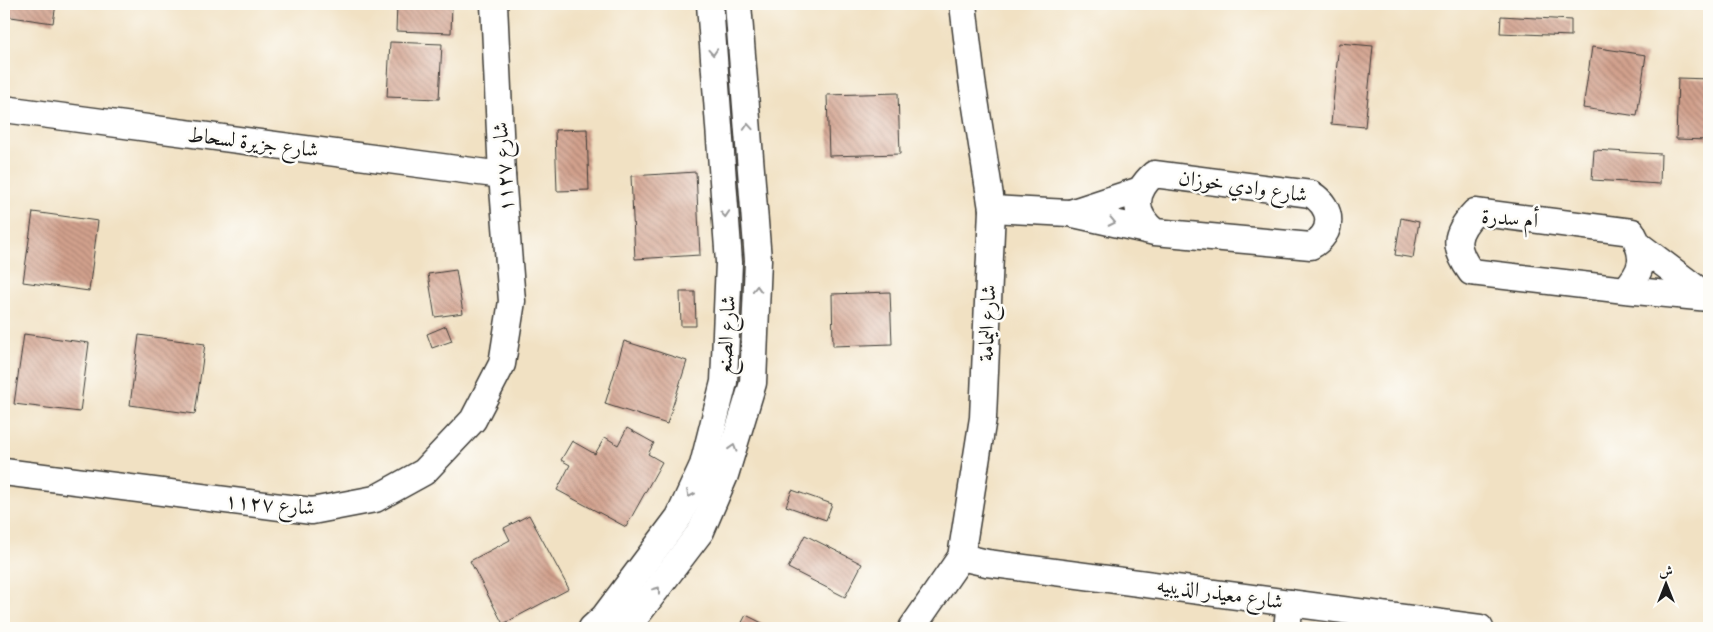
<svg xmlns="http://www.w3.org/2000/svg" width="1713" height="632" font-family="'IM FELL DW Pica',Amiri,serif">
  <defs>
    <pattern id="building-back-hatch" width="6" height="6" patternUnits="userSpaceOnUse" patternTransform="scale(1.25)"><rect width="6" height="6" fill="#d2a18d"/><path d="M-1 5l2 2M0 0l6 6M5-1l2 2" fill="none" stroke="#aa8272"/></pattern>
  </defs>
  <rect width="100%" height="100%" fill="#fdfcf7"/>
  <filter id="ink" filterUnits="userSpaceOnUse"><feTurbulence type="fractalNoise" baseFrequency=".02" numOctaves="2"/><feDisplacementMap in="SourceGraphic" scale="10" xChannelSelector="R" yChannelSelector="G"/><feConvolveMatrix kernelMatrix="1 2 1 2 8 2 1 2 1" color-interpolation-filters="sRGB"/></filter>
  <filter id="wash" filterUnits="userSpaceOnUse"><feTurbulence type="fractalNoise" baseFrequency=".0096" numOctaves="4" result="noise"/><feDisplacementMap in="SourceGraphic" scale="20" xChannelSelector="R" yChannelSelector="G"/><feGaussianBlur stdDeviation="1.12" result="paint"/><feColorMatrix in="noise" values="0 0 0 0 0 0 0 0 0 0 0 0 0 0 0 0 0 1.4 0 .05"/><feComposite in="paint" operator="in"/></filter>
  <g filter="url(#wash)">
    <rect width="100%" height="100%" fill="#f1e1c3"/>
    <g id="blocks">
      <g fill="url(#building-back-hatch)">
        <path d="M4,4H56L53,23L4,16Z"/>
        <path d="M397,4H452L451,33L396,31Z"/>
        <path d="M1501,16L1571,20V36L1500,33Z"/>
        <path d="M390,42L442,44L439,99L387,97Z"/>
        <path d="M1339,43L1373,46L1365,127L1331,124Z"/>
        <path d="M1592,47L1646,55L1637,116L1583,108Z"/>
        <path d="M1678,78L1709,79V140L1676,139Z"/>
        <path d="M898,93L900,154L829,156L827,95Z"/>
        <path d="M587,129L589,190L557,191L555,130Z"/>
        <path d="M1594,150L1661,154L1660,184L1592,180Z"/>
        <path d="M696,172L700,255L635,259L631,176Z"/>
        <path d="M33,212L98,221L89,291L23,282Z"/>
        <path d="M1401,218L1419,222L1413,258L1395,255Z"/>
        <path d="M456,270L463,313L435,317L428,274Z"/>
        <path d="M680,292H695L696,326H681Z"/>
        <path d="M890,292L892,344L833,346L832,294Z"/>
        <path d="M446,326L452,341L432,348L427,334Z"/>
        <path d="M24,334L89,343L80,412L14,404Z"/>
        <path d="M139,335L205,344L195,414L130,405Z"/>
        <path d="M624,341L687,361L667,424L605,404Z"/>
        <path d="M627,428L654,443L648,454L662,462L626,527L557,490L570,465L561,460L572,441L595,454L605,437L618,445Z"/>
        <path d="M792,490L832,504L826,520L786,506Z"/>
        <path d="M529,515L569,589L503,624L470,561L510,540L504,528Z"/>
        <path d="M805,535L862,564L845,597L788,568Z"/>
        <path d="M746,615L772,628H739Z"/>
      </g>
    </g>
  </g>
  <g filter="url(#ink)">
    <use href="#blocks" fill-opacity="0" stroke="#3c3a35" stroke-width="1"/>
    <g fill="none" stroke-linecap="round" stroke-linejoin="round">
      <g stroke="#3c3a35" stroke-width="29">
        <g id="minor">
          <path d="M4,109L502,175"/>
          <path d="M992,209L1069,213L1155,232L1311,246C1334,233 1334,208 1311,194L1154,174C1133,192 1132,214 1155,232"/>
          <path d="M1070,213L1140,190"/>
          <path d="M1640,246L1709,298"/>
          <path d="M1625,290C1644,269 1646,257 1632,232L1475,212C1454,234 1453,247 1471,272L1625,290L1709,298"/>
          <path d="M4,472L312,511L375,499L424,472L473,420L502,364L512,301L502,175L494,4"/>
          <path d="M961,557L987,563L1480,628"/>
          <path d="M592,628L604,617L679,517L703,465L724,382L729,262L710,4"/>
          <path d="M627,628L701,531L725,475L753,383L758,260L738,4"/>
          <path d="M912,628L961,557L983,418L992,209L972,81L963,4"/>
          <path d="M1287,628L1290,603"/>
        </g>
      </g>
      <use href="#minor" stroke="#fff" stroke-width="26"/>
    </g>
    <defs><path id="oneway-chevron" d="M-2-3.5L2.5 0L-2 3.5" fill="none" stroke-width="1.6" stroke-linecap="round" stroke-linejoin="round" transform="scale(1.25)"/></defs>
    <g stroke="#999">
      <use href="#oneway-chevron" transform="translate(713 52) rotate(86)"/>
      <use href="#oneway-chevron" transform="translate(748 127) rotate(-94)"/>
      <use href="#oneway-chevron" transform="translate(725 214) rotate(86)"/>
      <use href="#oneway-chevron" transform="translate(1112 222) rotate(12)"/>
      <use href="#oneway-chevron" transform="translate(757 289) rotate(-88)"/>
      <use href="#oneway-chevron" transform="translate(733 448) rotate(-73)"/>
      <use href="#oneway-chevron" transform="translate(690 494) rotate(114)"/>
      <use href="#oneway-chevron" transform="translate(657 590) rotate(-53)"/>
    </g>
  </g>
  <g text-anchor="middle" stroke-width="5" stroke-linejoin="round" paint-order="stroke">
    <g font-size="21" fill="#1c1c1c" stroke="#fdfcf7">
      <text transform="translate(253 142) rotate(7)" y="7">شارع جزيرة لسحاط</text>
      <text transform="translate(503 167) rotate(-94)" y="7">شارع ١١٢٧</text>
      <text transform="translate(1243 186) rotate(8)" y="7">شارع وادي خوزان</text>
      <text transform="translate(1510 218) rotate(5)" y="7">أم سدرة</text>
      <text transform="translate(987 323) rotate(-88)" y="7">شارع اليمامة</text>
      <text transform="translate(726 335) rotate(-87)" y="7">شارع الصنع</text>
      <text transform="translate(270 504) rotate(5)" y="7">شارع ١١٢٧</text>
      <text transform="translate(1220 593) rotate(8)" y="7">شارع معيذر الذيبيه</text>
    </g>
  </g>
  <rect width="1713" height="632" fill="none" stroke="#fdfcf7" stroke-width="20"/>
  <g transform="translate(1666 584)" stroke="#fdfcf7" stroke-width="4" paint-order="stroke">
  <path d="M0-4L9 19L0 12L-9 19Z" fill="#1c1c1c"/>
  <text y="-8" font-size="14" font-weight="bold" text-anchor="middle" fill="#1c1c1c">ش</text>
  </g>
</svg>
